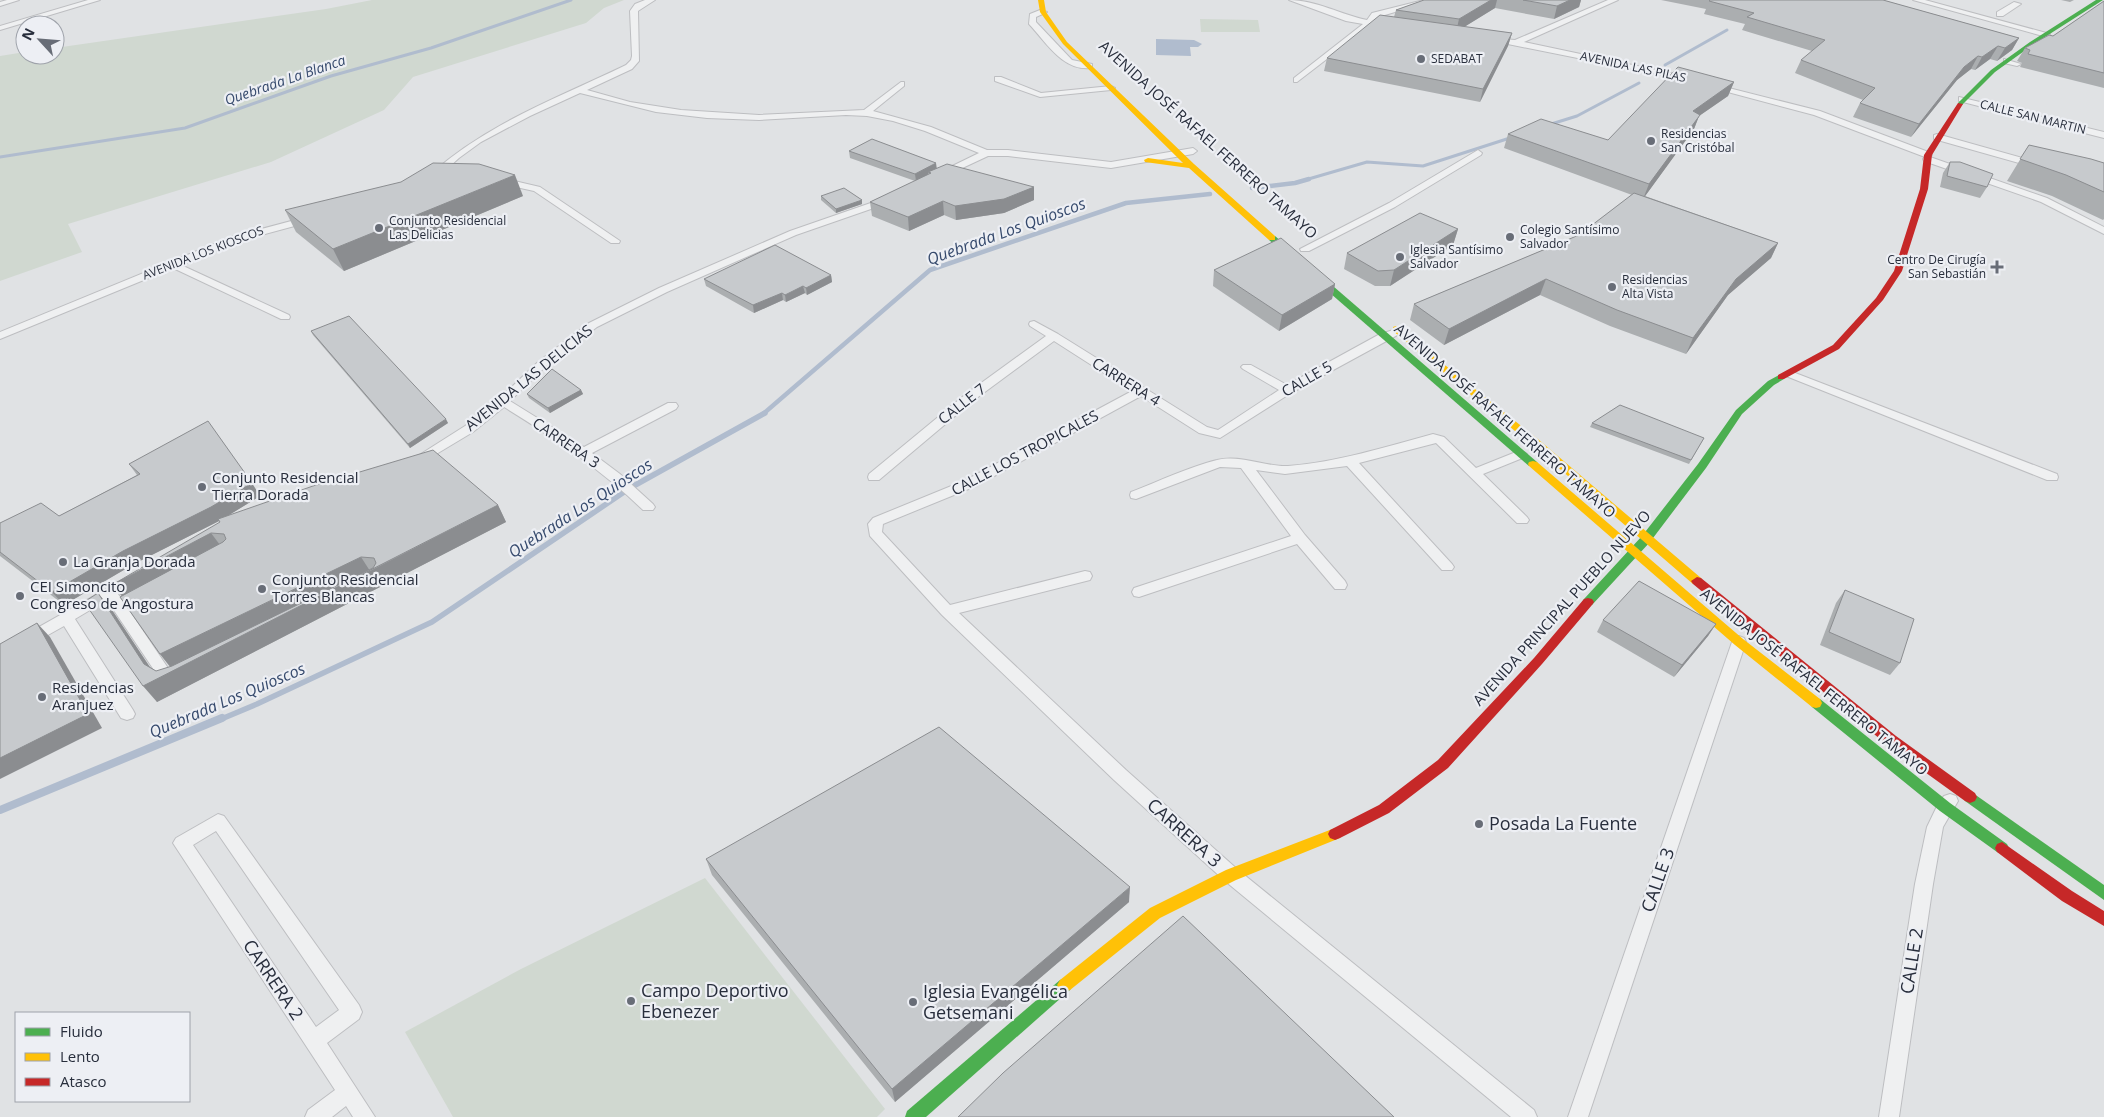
<svg xmlns="http://www.w3.org/2000/svg" width="2104" height="1117" font-family="'Open Sans',sans-serif">
  <rect width="100%" height="100%" fill="#e0e2e4"/>
  <g fill="#d0d8d0">
    <path d="M372,0H624L604,8L586,23L413,77L384,110L271,162L68,224L82,252L0,281V56L25,52V55H55V48L326,9Z"/>
    <path d="M1200,19L1258,20L1260,32H1201Z"/>
    <path d="M705,878L885,1109L877,1117H453L405,1032L521,969Z"/>
  </g>
  <path fill="#b0bcce" d="M1156,39L1194,40L1202,44L1198,47H1190L1191,56L1156,55Z"/>
  <g fill="none" stroke-linecap="round" stroke-linejoin="round">
    <g stroke="#b0bcce" stroke-width="3">
      <path d="M1665,65L1727,30"/>
      <path d="M1548,125L1577,116L1639,83"/>
      <path d="M0,157L185,128L331,76L431,48L571,0"/>
      <path d="M1305,180L1367,162L1423,166L1513,137"/>
    </g>
    <g stroke="#b0bcce" stroke-width="4.5">
      <path d="M1252,188L1295,183L1309,179"/>
      <path d="M763,414L930,270L1126,203L1210,194"/>
    </g>
    <path stroke="#b0bcce" stroke-width="5.5" d="M219,720L257,704L432,622L630,488L765,413"/>
    <path stroke="#b0bcce" stroke-width="8" d="M0,810L222,718"/>
    <g stroke="#bdbec1" stroke-width="2">
      <g id="street">
        <path d="M7,0H19L0,6V2Z"/>
        <path d="M88,0H100L0,30V26Z"/>
        <path d="M645,0H655L638,11L639,61L632,69L587,90L630,102L681,110L759,115L864,110L901,82H904V86L873,111L931,127L987,150H1008L1111,162L1193,148L1197,151L1193,154L1111,168L1008,156H988L941,178L936,175L938,173L979,153L925,131L893,121L867,116L846,115L759,120L707,118L656,112L580,93L530,116L481,142L459,158L438,177H432V173C490,122 558,98 626,65L631,60L632,56L630,11L635,4Z"/>
        <path d="M1289,0C1316,0 1342,15 1367,20L1372,13L1424,0H1436L1378,17L1374,21L1390,24V28L1371,25L1297,82H1294V78L1363,24L1346,21Z"/>
        <path d="M1608,0H1618L1524,42L1689,77L1693,79L1692,81L1488,40L1492,38L1515,40Z"/>
        <path d="M1913,0H1925L2050,34L2043,36Z"/>
        <path d="M2014,2L2021,4L2003,16H1997V12Z"/>
        <path d="M1040,10L1047,12L1036,17V22L1072,60L1092,64V68C1063,72 1046,42 1029,24L1030,14Z"/>
        <path d="M2004,59L2021,64L2017,66L2004,63Z"/>
        <path d="M995,77H1001L1041,93L1111,86L1115,88L1111,90L1040,97L995,81Z"/>
        <path d="M1709,83L1820,111L1931,153L1932,155L1930,157L2047,198L2104,227V234L2041,202L1924,161L1923,159L1925,157L1814,115L1709,87Z"/>
        <path d="M1959,97L2104,132V138L1959,101Z"/>
        <path d="M1937,134L2040,163L2042,165L2037,168L1934,139V135Z"/>
        <path d="M1478,150L1482,153L1481,155L1395,207L1309,251H1301L1300,249L1389,203Z"/>
        <path d="M501,178L540,187L620,241L619,243H611L534,191L498,183L496,181Z"/>
        <path d="M888,197L891,198V202L796,235L667,292L597,327L546,366L510,401L584,447L668,403H676L678,406L676,409L592,453L620,474L653,504L655,507L653,510H643C601,469 554,438 504,407L473,432L423,462L419,463L413,459L465,426L499,399L538,362L589,323L659,288L790,231Z"/>
        <path d="M310,216L315,219L313,221L239,241L181,265L289,315L290,317L289,319H281L173,268L0,339V332L231,237Z"/>
        <path d="M1034,321L1058,334L1207,427L1218,430L1279,390L1243,369L1241,367L1243,365H1251L1287,385L1380,334L1397,329L1403,332L1291,393L1220,438L1199,433L1141,396L976,486L883,524L882,532L950,605L1085,571L1090,572L1092,576L1090,580L959,613L1126,770L1237,869L1534,1110L1537,1117H1511L1225,881L1114,780L942,615L870,536L868,524L873,518L966,480L1132,391L1054,341L974,400L879,480H869L868,477L869,474L966,394L1046,336L1030,326L1029,324L1030,322Z"/>
        <path d="M1790,371L2057,474L2058,477L2057,480H2047L1786,376L1784,374L1786,372Z"/>
        <path d="M1433,434L1444,437L1476,468L1521,450L1527,454L1525,457L1483,474L1527,517L1529,520L1527,523H1517L1436,443L1359,463L1452,564L1454,567L1452,570H1442L1347,466L1285,474L1256,470L1305,535L1345,581L1347,585L1345,589H1335L1297,544L1139,597L1134,596L1132,592L1134,588L1291,536L1241,468L1220,467L1136,499L1131,498L1130,495L1131,492C1157,482 1191,466 1217,460C1240,454 1265,467 1288,466C1338,462 1385,447 1433,434Z"/>
        <path d="M131,575L136,576L138,580L136,584L118,594L170,671L179,674L182,678L179,682L170,685L160,679L107,600L75,619L133,710L135,714L133,718L127,720L121,718L64,626L0,662V649Z"/>
        <path d="M1739,636L1744,638L1746,642L1588,1117H1568L1732,642L1734,638Z"/>
        <path d="M1950,794L1956,796L1958,801L1943,827L1933,884L1899,1117H1879L1915,884L1927,827L1939,802L1944,796Z"/>
        <path d="M218,814L224,816L359,1005L362,1012L359,1019L327,1043L375,1117H353L346,1106L332,1117H305L308,1110L335,1090L173,843L176,838ZM216,831L339,1010L316,1027L193,845Z"/>
      </g>
    </g>
    <use href="#street" fill="#eff0f1" fill-rule="evenodd"/>
    <g fill="#4caf50" fill-rule="evenodd">
      <path d="M2096,0H2103L2034,44L1995,72L1962,105H1958V103L1991,70L2030,42Z"/>
      <path d="M1269,236H1275L1537,462L1538,464L1537,466H1529L1269,240Z"/>
      <path d="M1781,374L1784,375V379L1774,385L1742,414L1706,468L1650,542L1592,605H1584L1582,602L1584,599L1642,536L1698,464L1736,410L1768,381Z"/>
      <path d="M1816,698L1820,699L1950,803L2007,844L2009,848L2007,852L2002,854L1997,852L1940,811L1812,707L1810,703L1812,699Z"/>
      <path d="M1970,791L2104,885V900L1965,801L1963,797L1965,793Z"/>
      <path d="M1065,978L1070,980L1073,985L1070,990L926,1117H905L907,1111L1060,980Z"/>
    </g>
    <g fill="#ffc107" fill-rule="evenodd">
      <path d="M1038,0H1044L1046,12L1067,42L1194,164L1275,236V240H1269L1189,168L1145,162L1144,160L1148,158L1183,163L1063,44L1040,12Z"/>
      <path d="M1396,326L1539,440L1701,578L1703,581L1701,584H1693L1531,444L1393,331V327Z"/>
      <path d="M1533,461L1537,462L1743,639L1820,699L1822,703L1820,707L1816,708L1812,707L1735,645L1529,466L1528,464L1529,462Z"/>
      <path d="M1335,828L1340,830L1342,834L1340,838L1236,880L1160,918L1070,990L1065,992L1060,990L1057,985L1060,980L1150,908L1226,870Z"/>
    </g>
    <g fill="#c62828" fill-rule="evenodd">
      <path d="M1958,103L1963,104L1932,155L1928,189L1902,271L1883,300L1839,349L1784,379H1778V375L1833,345L1876,298L1894,271L1920,189L1924,155Z"/>
      <path d="M1697,577L1701,578L1896,736L1975,793L1977,797L1975,801L1970,803L1965,801L1886,744L1693,584L1691,581Z"/>
      <path d="M1588,598L1592,599L1594,602L1592,605L1542,664L1448,768L1389,813L1340,838L1335,840L1330,838L1328,834L1330,830L1379,805L1438,760L1534,658L1584,599Z"/>
      <path d="M2002,842L2072,891L2104,911V926L2062,901L1997,852L1995,848L1997,844Z"/>
    </g>
  </g>
  <g fill="#abaeb0">
    <path d="M1424,0H1581L1579,7L1554,19L1495,8L1464,27L1512,33L1508,46L1480,102L1324,71L1327,58L1394,17L1396,10Z"/>
    <path d="M1661,0H1883L2019,38L2012,50L1997,61L1990,59L1975,70L1971,69L1957,80L1911,137L1853,117L1860,103L1863,100L1795,73L1801,60L1812,51L1742,30L1745,24L1704,14L1706,9Z"/>
    <path d="M2061,0H2074L2070,2Z"/>
    <path d="M2104,1V88L2020,67L2022,63L2017,61L2025,48L2053,36Z"/>
    <path d="M1734,82L1728,96L1699,116L1694,129L1645,196L1778,243L1771,258L1728,295L1686,354L1610,326L1540,295L1444,345L1410,320L1414,304L1579,235L1632,195L1504,148L1508,134L1608,140Z"/>
    <path d="M2029,145L2104,163V219L2103,220L2052,196L2007,181Z"/>
    <path d="M849,151L937,168L1034,200L1004,213L956,220L944,215L909,231L872,216L870,202L915,181L850,158Z"/>
    <path d="M1950,162L1987,187L1980,198L1940,187L1943,173Z"/>
    <path d="M523,196L344,271L296,232L285,210Z"/>
    <path d="M821,196L862,200V204L836,213L821,200Z"/>
    <path d="M1458,229L1453,245L1390,286H1375L1344,269L1347,253Z"/>
    <path d="M1214,270L1335,284L1332,299L1279,331L1213,286Z"/>
    <path d="M831,275L832,282L807,295L805,293L786,302L783,300L754,313L706,286L704,279Z"/>
    <path d="M311,331L448,423L410,448L313,335Z"/>
    <path d="M581,390L583,394L550,413L529,398L527,394Z"/>
    <path d="M1592,423L1704,438L1689,464L1590,427Z"/>
    <path d="M129,464L260,496L229,515L498,505L506,522L157,702L112,610L150,667L156,671L170,667L160,654L120,597L220,522L219,521L134,564L64,605L0,556V523L59,516L137,475Z"/>
    <path d="M1845,590L1900,663L1890,675L1820,645L1836,603Z"/>
    <path d="M1603,620L1716,624L1708,636L1674,677L1597,632Z"/>
    <path d="M706,859L1129,902L895,1102L712,875Z"/>
  </g>
  <g fill="#8b8d90">
    <path d="M1491,0H1497L1495,8L1456,32L1459,19Z"/>
    <path d="M1570,0H1581L1579,7L1554,19L1557,6Z"/>
    <path d="M1512,33L1508,46L1480,102L1483,89Z"/>
    <path d="M2019,38L2012,50L1997,61L2005,48Z"/>
    <path d="M1998,46L1990,59L1975,70L1982,57Z"/>
    <path d="M1978,56L1971,69L1957,80L1911,137L1919,124L1964,67Z"/>
    <path d="M1734,82L1728,96L1699,116L1694,129L1643,199L1649,184L1693,111Z"/>
    <path d="M936,163L937,170L928,172V175L916,181L915,174Z"/>
    <path d="M515,175L523,196L344,271L333,249Z"/>
    <path d="M1034,187V200L1004,213L956,220L955,206Z"/>
    <path d="M862,200V204L836,213V209Z"/>
    <path d="M943,201L944,215L909,231L908,217Z"/>
    <path d="M1458,229L1453,245L1390,286L1394,270Z"/>
    <path d="M1778,243L1771,258L1728,295L1686,354L1693,338L1736,279Z"/>
    <path d="M831,275L832,282L807,295L806,288Z"/>
    <path d="M1546,279L1540,295L1444,345L1449,329Z"/>
    <path d="M1335,284L1332,299L1279,331L1282,315Z"/>
    <path d="M803,286L805,293L786,302L785,295Z"/>
    <path d="M782,293L783,300L754,313L753,305Z"/>
    <path d="M581,390L583,394L550,413L548,408Z"/>
    <path d="M446,419L448,423L410,448L408,444Z"/>
    <path d="M252,483L260,496L221,520L134,564L64,605L52,592L123,551Z"/>
    <path d="M498,505L506,522L157,702L143,686L144,664L98,593L112,610L157,678L173,670L160,654L361,557L370,571Z"/>
    <path d="M211,533L223,549L126,601L112,585Z"/>
    <path d="M37,623L50,637L102,728L0,779V758Z"/>
    <path d="M1716,624L1708,636L1674,677L1682,665Z"/>
    <path d="M1130,887L1129,902L895,1102L892,1089Z"/>
  </g>
  <g fill="#c7cacd" stroke="#8b8d90">
    <path d="M1424,0H1491L1459,19L1396,10Z"/>
    <path d="M1523,0H1570L1557,6Z"/>
    <path d="M1710,0H1883L2019,38L2005,48L1998,46L1982,57L1978,56L1964,67L1919,124L1860,103L1875,88L1801,60L1825,40L1747,17L1754,13L1709,1Z"/>
    <path d="M2104,1V73L2028,54L2030,50L2025,48L2049,35L2053,36Z"/>
    <path d="M1380,15L1512,33L1483,89L1327,58Z"/>
    <path d="M1678,67L1734,82L1693,111L1700,115L1649,184L1508,134L1541,119L1608,140Z"/>
    <path d="M872,139L936,163L915,174L849,151Z"/>
    <path d="M2029,145L2091,159L2104,163V192L2066,175L2020,159Z"/>
    <path d="M1950,162H1960L1993,174L1987,187L1947,176Z"/>
    <path d="M433,163L479,164L515,175L333,249L285,210L401,182Z"/>
    <path d="M947,164L1034,187L1004,199L955,206L943,201L908,217L870,202L931,173L928,172Z"/>
    <path d="M844,188L862,200L836,209L821,196Z"/>
    <path d="M1634,193L1778,243L1736,279L1693,338L1617,310L1546,279L1449,329L1414,304L1579,235Z"/>
    <path d="M1420,213L1458,229L1394,270L1378,271L1347,253Z"/>
    <path d="M1281,238L1335,284L1282,315L1214,270Z"/>
    <path d="M775,245L831,275L806,288L803,286L785,295L782,293L753,305L704,279Z"/>
    <path d="M349,316L446,419L408,444L311,331Z"/>
    <path d="M552,369L581,390L548,408L527,394Z"/>
    <path d="M1620,405L1704,438L1691,460L1592,423Z"/>
    <path d="M208,421L252,483L211,507L123,551L52,592L0,552V523L41,503L59,516L140,474L129,464Z"/>
    <path d="M433,450L498,505L143,686L84,602L98,593L144,664L156,671L172,666L373,568L376,563L374,558L361,557L160,654L120,597L223,542L226,539L224,534L211,533L112,585L220,522L218,519L313,486Z"/>
    <path d="M1639,581L1716,624L1682,665L1603,620Z"/>
    <path d="M1845,590L1914,619L1900,663L1829,632Z"/>
    <path d="M37,623L88,714L0,758V644Z"/>
    <path d="M939,727L1130,887L892,1089L706,859Z"/>
    <path d="M1183,916L1394,1117H958L1003,1073Z"/>
  </g>
  <g fill="#686d77" stroke="#edeff4" stroke-width="2">
    <circle cx="1421" cy="59" r="5"/>
    <circle cx="1651" cy="141" r="5"/>
    <circle cx="379" cy="228" r="5"/>
    <circle cx="1510" cy="237" r="5"/>
    <circle cx="1400" cy="257" r="5"/>
    <path d="M1994.5 259.5h5v5h5v5h-5v5h-5v-5h-5v-5h5z"/>
    <circle cx="1612" cy="287" r="5"/>
    <circle cx="202" cy="487" r="5"/>
    <circle cx="63" cy="562" r="5"/>
    <circle cx="262" cy="589" r="5"/>
    <circle cx="20" cy="596" r="5"/>
    <circle cx="42" cy="697" r="5"/>
    <circle cx="1479" cy="824" r="5"/>
    <circle cx="631" cy="1001" r="5"/>
    <circle cx="913" cy="1002" r="5"/>
  </g>
  <g text-anchor="middle" stroke-width="4.5" stroke-linejoin="round" paint-order="stroke">
    <g font-size="12" fill="#282e3c" stroke="#edeff4" text-anchor="start">
      <text x="1431" y="63">SEDABAT</text>
      <text x="1661" y="138">Residencias<tspan x="1661" dy="14">San Cristóbal</tspan></text>
      <text x="389" y="225">Conjunto Residencial<tspan x="389" dy="14">Las Delicias</tspan></text>
      <text x="1520" y="234">Colegio Santísimo<tspan x="1520" dy="14">Salvador</tspan></text>
      <text x="1410" y="254">Iglesia Santísimo<tspan x="1410" dy="14">Salvador</tspan></text>
      <text x="1986" y="264" text-anchor="end">Centro De Cirugía<tspan x="1986" dy="14">San Sebastián</tspan></text>
      <text x="1622" y="284">Residencias<tspan x="1622" dy="14">Alta Vista</tspan></text>
    </g>
    <g font-size="12" fill="#282e3c" stroke="#edeff4">
      <text transform="translate(1633 67) rotate(12)" y="4">AVENIDA LAS PILAS</text>
      <text transform="translate(2033 117) rotate(14)" y="4">CALLE SAN MARTIN</text>
      <text transform="translate(203 253) rotate(-21)" y="4">AVENIDA LOS KIOSCOS</text>
    </g>
    <g font-size="14" font-style="italic" fill="#364a6d" stroke="#edeff4">
      <text transform="translate(285 80) rotate(-19)" y="5">Quebrada La Blanca</text>
    </g>
    <g font-size="15" fill="#282e3c" stroke="#edeff4">
      <text transform="translate(1208 140) rotate(42)" y="5">AVENIDA JOSÉ RAFAEL FERRERO TAMAYO</text>
      <text transform="translate(529 378) rotate(-39)" y="5">AVENIDA LAS DELICIAS</text>
      <text transform="translate(1307 379) rotate(-30)" y="5">CALLE 5</text>
      <text transform="translate(1126 382) rotate(32)" y="5">CARRERA 4</text>
      <text transform="translate(962 404) rotate(-38)" y="5">CALLE 7</text>
      <text transform="translate(1505 421) rotate(41)" y="5">AVENIDA JOSÉ RAFAEL FERRERO TAMAYO</text>
      <text transform="translate(566 443) rotate(34)" y="5">CARRERA 3</text>
      <text transform="translate(1025 453) rotate(-28)" y="5">CALLE LOS TROPICALES</text>
      <text transform="translate(1562 608) rotate(-48)" y="5">AVENIDA PRINCIPAL PUEBLO NUEVO</text>
      <text transform="translate(1814 682) rotate(39)" y="5">AVENIDA JOSÉ RAFAEL FERRERO TAMAYO</text>
    </g>
    <g font-size="15" fill="#282e3c" stroke="#edeff4" text-anchor="start">
      <text x="212" y="483">Conjunto Residencial<tspan x="212" dy="17">Tierra Dorada</tspan></text>
      <text x="73" y="567">La Granja Dorada</text>
      <text x="272" y="585">Conjunto Residencial<tspan x="272" dy="17">Torres Blancas</tspan></text>
      <text x="30" y="592">CEI Simoncito<tspan x="30" dy="17">Congreso de Angostura</tspan></text>
      <text x="52" y="693">Residencias<tspan x="52" dy="17">Aranjuez</tspan></text>
    </g>
    <g font-size="16" font-style="italic" fill="#364a6d" stroke="#edeff4">
      <text transform="translate(1006 231) rotate(-20)" y="6">Quebrada Los Quioscos</text>
      <text transform="translate(580 508) rotate(-33)" y="6">Quebrada Los Quioscos</text>
      <text transform="translate(227 700) rotate(-23)" y="6">Quebrada Los Quioscos</text>
    </g>
    <g font-size="18" fill="#282e3c" stroke="#edeff4" text-anchor="start">
      <text x="1489" y="830">Posada La Fuente</text>
      <text x="641" y="997">Campo Deportivo<tspan x="641" dy="21">Ebenezer</tspan></text>
      <text x="923" y="998">Iglesia Evangélica<tspan x="923" dy="21">Getsemani</tspan></text>
    </g>
    <g font-size="18" fill="#282e3c" stroke="#edeff4">
      <text transform="translate(1184 833) rotate(42)" y="6">CARRERA 3</text>
      <text transform="translate(1658 880) rotate(-71)" y="6">CALLE 3</text>
      <text transform="translate(1912 961) rotate(-81)" y="6">CALLE 2</text>
      <text transform="translate(273 980) rotate(56)" y="6">CARRERA 2</text>
    </g>
  </g>
  <rect x="15" y="1012" width="175" height="90" fill="#edeff4" stroke="#9ea2aa"/>
  <rect x="25" y="1028" width="25" height="8" fill="#4caf50" stroke="#9ea2aa"/>
  <text x="60" y="1037" font-size="15" fill="#282e3c">Fluido</text>
  <rect x="25" y="1053" width="25" height="8" fill="#ffc107" stroke="#9ea2aa"/>
  <text x="60" y="1062" font-size="15" fill="#282e3c">Lento</text>
  <rect x="25" y="1078" width="25" height="8" fill="#c62828" stroke="#9ea2aa"/>
  <text x="60" y="1087" font-size="15" fill="#282e3c">Atasco</text>
  <g transform="translate(40 40) rotate(296)"><circle r="24" fill="#edeff4" stroke="#9ea2aa"/>
  <path d="M0-4L9 19L0 12L-9 19Z" fill="#686d77"/>
  <text y="-8" font-size="14" font-weight="bold" text-anchor="middle" fill="#282e3c">N</text>
  </g>
</svg>
